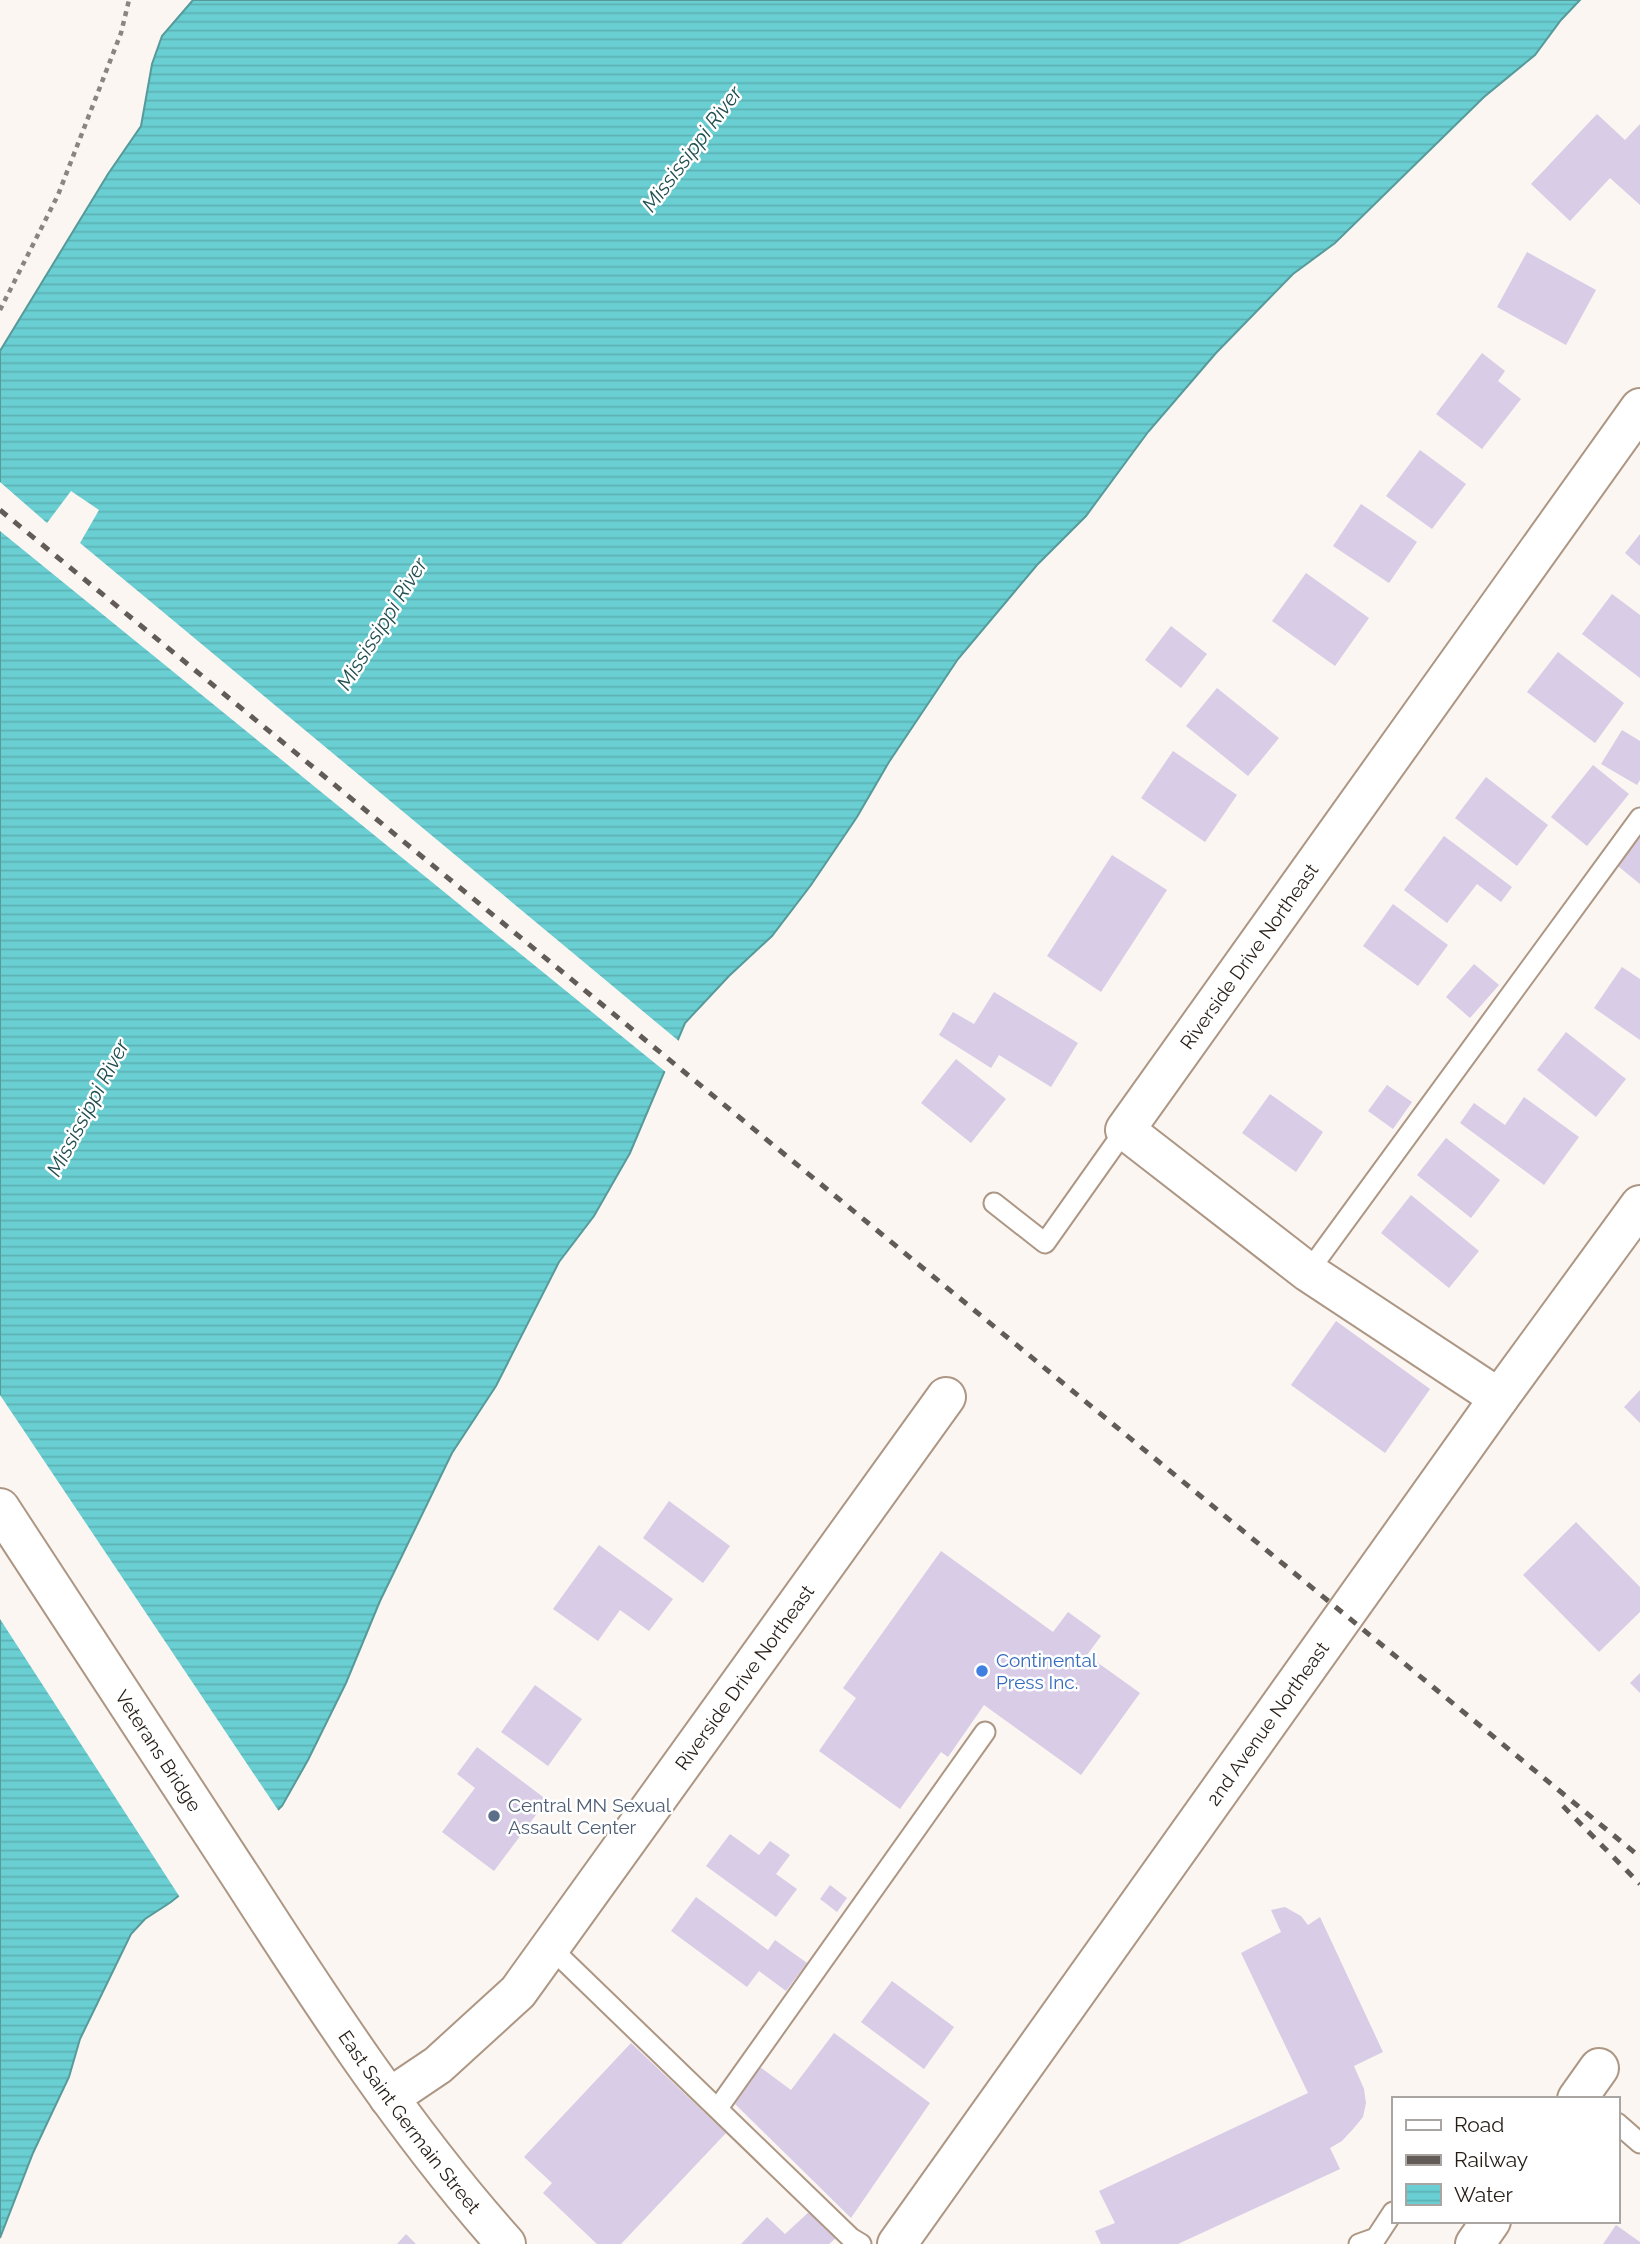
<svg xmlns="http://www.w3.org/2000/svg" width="1640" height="2244" font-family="Raleway,sans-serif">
  <defs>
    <pattern id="water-rules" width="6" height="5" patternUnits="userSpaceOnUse" patternTransform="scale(1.75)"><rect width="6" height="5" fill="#6acfd2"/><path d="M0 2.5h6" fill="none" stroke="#5cb1b4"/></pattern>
  </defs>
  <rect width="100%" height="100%" fill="#fbf6f2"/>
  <path fill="url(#water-rules)" stroke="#569a9a" stroke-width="2" d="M193,0H1580L1561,20L1535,55L1484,97L1335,243L1293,274L1216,353L1148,432L1086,516L1037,565L958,659L889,762L857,817L811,885L772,936L729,976L685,1023L630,1153L594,1216L559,1262L496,1386L452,1453L380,1601L346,1683L308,1760L282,1806L240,1846L171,1902L145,1919L131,1934L80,2039L69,2077L33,2153L0,2238V351L108,174L141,126L152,64L162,36Z"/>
  <g fill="#fbf6f2">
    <path d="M0,482L47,523L71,491L99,510L80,543L680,1042L667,1073L0,531Z"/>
    <path d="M0,1395L280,1813L242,1849L181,1899L0,1619Z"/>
  </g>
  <g fill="#d8cce6">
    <path d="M1597,114L1625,140L1640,124V205L1610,178L1570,221L1531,184Z"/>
    <path d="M1527,252L1596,290L1566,345L1497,307Z"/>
    <path d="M1482,353L1505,371L1498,381L1521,399L1482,449L1436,414Z"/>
    <path d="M1420,450L1466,484L1432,529L1386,496Z"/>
    <path d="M1361,504L1417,542L1389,583L1333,546Z"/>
    <path d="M1640,534V566L1625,553Z"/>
    <path d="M1306,573L1369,618L1335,666L1272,621Z"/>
    <path d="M1612,594L1640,615V678L1582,634Z"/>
    <path d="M1171,626L1207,654L1181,688L1145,660Z"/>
    <path d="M1558,652L1624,703L1595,743L1527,692Z"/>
    <path d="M1217,688L1279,738L1248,776L1186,726Z"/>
    <path d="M1622,730L1640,741V780L1637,785L1601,764Z"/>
    <path d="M1173,751L1237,795L1205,842L1141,798Z"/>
    <path d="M1593,765L1629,794L1587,846L1551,817Z"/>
    <path d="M1486,777L1548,825L1517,866L1455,818Z"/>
    <path d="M1640,828V884L1613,862Z"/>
    <path d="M1444,836L1512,887L1501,902L1477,884L1447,923L1404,890Z"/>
    <path d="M1112,855L1167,890L1101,992L1047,956Z"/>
    <path d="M1393,904L1448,945L1418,986L1363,946Z"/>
    <path d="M1474,964L1499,985L1470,1018L1446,997Z"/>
    <path d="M1622,967L1640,979V1040L1594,1008Z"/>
    <path d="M994,992L1078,1043L1051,1087L999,1055L991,1068L939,1035L953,1012L974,1024Z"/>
    <path d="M1566,1032L1626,1079L1596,1117L1537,1070Z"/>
    <path d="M956,1059L1006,1099L971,1143L921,1103Z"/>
    <path d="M1387,1085L1412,1102L1393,1129L1368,1111Z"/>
    <path d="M1270,1094L1323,1132L1296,1172L1242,1133Z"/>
    <path d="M1524,1097L1579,1137L1544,1185L1460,1123L1474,1103L1505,1125Z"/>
    <path d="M1446,1138L1500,1180L1471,1218L1417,1175Z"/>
    <path d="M1411,1195L1479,1251L1449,1288L1381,1233Z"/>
    <path d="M1336,1321L1430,1389L1385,1453L1291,1385Z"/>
    <path d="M1640,1390V1423L1624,1407Z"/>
    <path d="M669,1501L730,1546L703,1583L643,1538Z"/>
    <path d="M1576,1522L1640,1587V1612L1599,1652L1523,1575Z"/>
    <path d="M599,1545L673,1599L649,1631L620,1610L598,1641L553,1609Z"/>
    <path d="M941,1551L1053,1632L1068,1612L1101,1636L1087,1655L1140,1693L1081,1775L984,1705L948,1757L941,1752L900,1809L819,1751L856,1698L843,1688Z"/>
    <path d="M1640,1673V1693L1630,1683Z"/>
    <path d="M535,1685L582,1719L548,1766L501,1732Z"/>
    <path d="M477,1747L547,1800L494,1871L442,1832L475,1788L457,1774Z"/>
    <path d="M730,1834L759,1855L770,1841L790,1855L776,1874L797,1889L776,1917L706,1866Z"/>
    <path d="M830,1885L847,1898L837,1912L820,1899Z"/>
    <path d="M696,1897L768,1950L775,1940L807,1963L786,1991L759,1971L747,1987L671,1931Z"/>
    <path d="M1285,1907L1301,1916L1308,1925L1320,1917L1383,2052L1354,2066L1364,2089L1366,2103L1363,2117L1354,2128L1342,2141L1330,2148L1340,2169L1178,2244H1101L1095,2231L1115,2223L1099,2191L1308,2093L1241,1953L1281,1932L1271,1910Z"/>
    <path d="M892,1981L954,2027L924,2069L861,2022Z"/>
    <path d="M834,2033L930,2103L851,2218L735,2104L760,2067L791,2090Z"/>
    <path d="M631,2043L726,2133L621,2244H597L543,2193L552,2183L524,2157Z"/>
    <path d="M810,2211L836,2238L829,2244H741L767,2217L785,2234Z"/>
    <path d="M1616,2225L1640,2242V2244H1603Z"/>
    <path d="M406,2234L416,2244H397Z"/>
  </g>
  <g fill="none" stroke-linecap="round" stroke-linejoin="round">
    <g stroke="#ad9784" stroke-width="23">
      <g id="service">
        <path d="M994,1203L1045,1243L1125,1130"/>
        <path d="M1308,1272L1640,818"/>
        <path d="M550,1947L851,2238L861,2244"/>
        <path d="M718,2108L985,1732"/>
        <path d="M1617,2123L1640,2143"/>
        <path d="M1359,2244L1376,2238L1393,2212"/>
      </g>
    </g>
    <g stroke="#ad9784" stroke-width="42">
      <g id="minor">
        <path id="s1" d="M1499,1398L1308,1272L1125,1130L1640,408"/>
        <path id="s2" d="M389,2098L438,2065L518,1992L946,1397"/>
        <path d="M1577,2099L1599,2068"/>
        <path id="s3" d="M897,2244L1499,1398L1640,1205"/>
        <path d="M1475,2244L1491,2221"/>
      </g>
    </g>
    <g stroke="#ad9784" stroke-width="42">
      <g id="secondary">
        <path id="s4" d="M0,1508C81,1632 162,1756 243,1880C324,2006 406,2132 506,2244"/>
      </g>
    </g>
    <path stroke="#8c857f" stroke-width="4.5" stroke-dasharray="5 5" stroke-linecap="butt" d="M0,310L58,195L121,33L129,0"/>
    <use href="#service" stroke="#fff" stroke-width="19"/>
    <use href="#minor" stroke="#fff" stroke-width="38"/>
    <use href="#secondary" stroke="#fff" stroke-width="38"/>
    <g stroke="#635b55" stroke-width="5" stroke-dasharray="9 9" stroke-linecap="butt">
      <path d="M0,510L1640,1857"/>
      <path d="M1563,1806L1640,1884"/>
    </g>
  </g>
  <circle fill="#3f7fe0" stroke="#fff" stroke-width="2.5" cx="982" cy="1671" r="7"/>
  <circle fill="#5c6f8a" stroke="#fff" stroke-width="2.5" cx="494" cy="1816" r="7"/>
  <g text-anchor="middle" stroke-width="5" stroke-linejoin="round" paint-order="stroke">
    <g font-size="19" fill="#261d16" stroke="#fff">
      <text dy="7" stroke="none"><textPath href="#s1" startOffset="674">Riverside Drive Northeast</textPath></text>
      <text dy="7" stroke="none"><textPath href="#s2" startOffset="555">Riverside Drive Northeast</textPath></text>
      <text dy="7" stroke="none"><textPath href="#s3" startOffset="639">2nd Avenue Northeast</textPath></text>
      <text dy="7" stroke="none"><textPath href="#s4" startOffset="290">Veterans Bridge</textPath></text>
      <text dy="7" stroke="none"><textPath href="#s4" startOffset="738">East Saint Germain Street</textPath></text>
    </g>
    <g font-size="19" fill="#366cbe" stroke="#fff" text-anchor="start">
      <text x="996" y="1667">Continental<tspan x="996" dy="22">Press Inc.</tspan></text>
    </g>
    <g font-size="19" fill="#4e5e75" stroke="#fff" text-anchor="start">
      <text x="508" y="1812">Central MN Sexual<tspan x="508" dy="22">Assault Center</tspan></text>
    </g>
    <g font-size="21" font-style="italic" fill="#224f51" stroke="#fff">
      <text transform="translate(692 149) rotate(-53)" y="7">Mississippi River</text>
      <text transform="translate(382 624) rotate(-58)" y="7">Mississippi River</text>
      <text transform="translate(88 1108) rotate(-62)" y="7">Mississippi River</text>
    </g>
  </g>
  <rect x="1392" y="2097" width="228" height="126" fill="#ffffff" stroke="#a8a5a2" stroke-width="2"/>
  <rect x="1406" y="2120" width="35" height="10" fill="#ffffff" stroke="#a8a5a2" stroke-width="2"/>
  <text x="1454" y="2132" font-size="21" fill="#261d16">Road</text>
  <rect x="1406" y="2155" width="35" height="10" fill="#635b55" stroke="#a8a5a2" stroke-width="2"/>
  <text x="1454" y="2167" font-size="21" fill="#261d16">Railway</text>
  <rect x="1406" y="2184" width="35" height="21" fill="url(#water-rules)" stroke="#a8a5a2" stroke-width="2"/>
  <text x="1454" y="2202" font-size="21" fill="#261d16">Water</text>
</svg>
